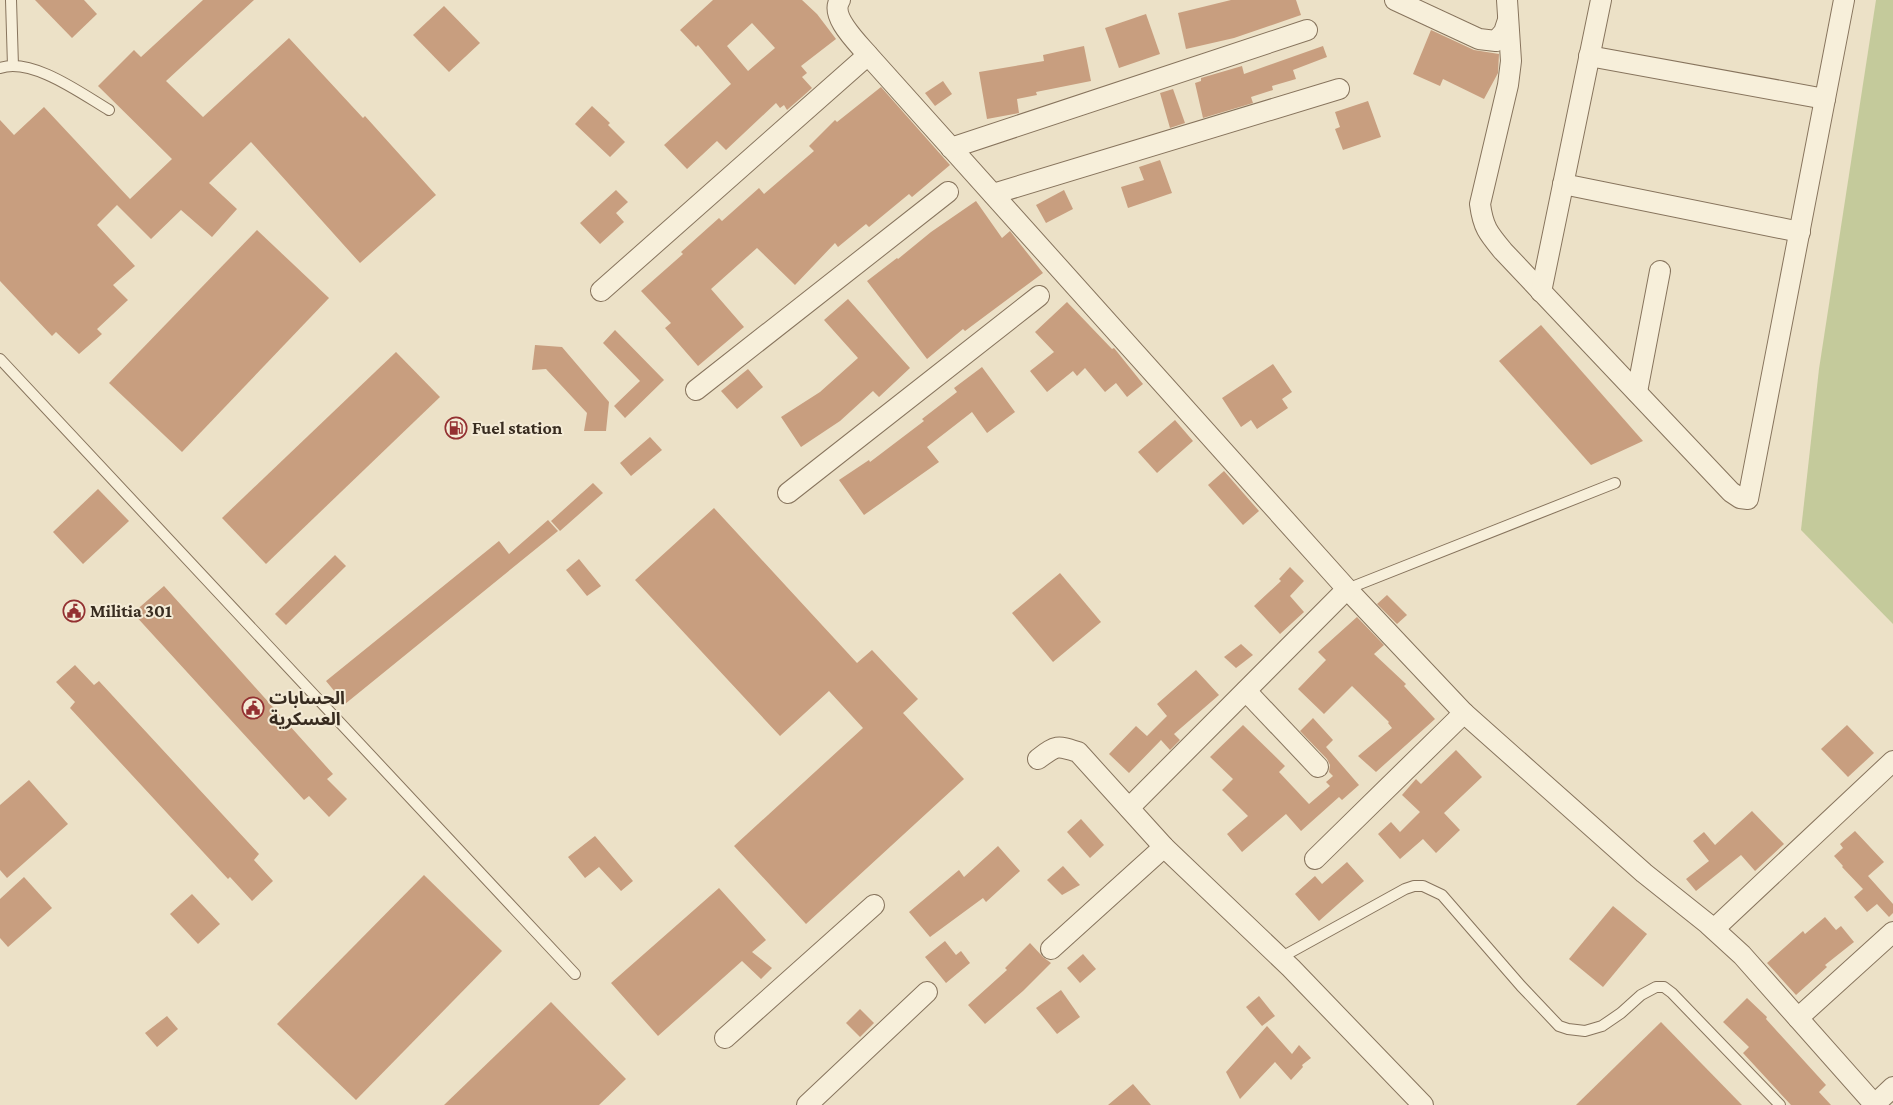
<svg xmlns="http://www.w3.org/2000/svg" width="1893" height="1105" font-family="'Crimson Pro','Noto Sans Arabic',serif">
  <rect width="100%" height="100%" fill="#ece1c7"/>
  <path fill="#c4ca9b" d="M1876,0H1893V624L1801,530L1819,369Z"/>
  <g fill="#c89e7f" fill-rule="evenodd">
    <path d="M35,0H84L97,14L72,38Z"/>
    <path d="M203,0H254L166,81L203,117L289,38L363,118L365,116L436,195L360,263L251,142L209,183L237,209L212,237L181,210L151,239L117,205L97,225L135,266L113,285L128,300L97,329L102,334L79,354L56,332L52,336L0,281V120L14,135L44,107L130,199L172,159L98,86L134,50L141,57Z"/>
    <path d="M713,0H802L817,14L836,39L801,66L807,73L802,77L812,88L802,97L787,110L784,105L780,108L776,103L726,150L717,141L687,169L664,145L731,84L698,45L696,47L680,30ZM752,23L775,48L748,71L727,46Z"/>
    <path d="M1231,0H1296L1301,15L1234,38L1186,49L1178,13Z"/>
    <path d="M444,6L480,43L449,72L413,35Z"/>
    <path d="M1146,14L1160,54L1119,68L1105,28Z"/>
    <path d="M1431,30L1474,50L1499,54L1498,73L1484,99L1443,79L1440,86L1413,74Z"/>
    <path d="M1084,46L1091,81L1036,92L1037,95L1017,99L1019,113L987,119L979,72L1044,61L1043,55Z"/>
    <path d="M1323,46L1327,57L1293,70L1296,79L1272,86L1273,90L1251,97L1253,103L1203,118L1195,83L1201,81V78L1242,66L1244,74Z"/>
    <path d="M943,81L952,94L935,106L925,93Z"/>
    <path d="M881,87L950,165L912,197L909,194L869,227L866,224L838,247L835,243L795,285L757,248L711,289L744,327L698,366L665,328L671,323L641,291L683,254L681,252L719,218L722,221L759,188L764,194L814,151L809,146L835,120L837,122Z"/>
    <path d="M1173,89L1185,123L1170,128L1160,93Z"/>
    <path d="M1368,101L1381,137L1343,150L1335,129L1340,127L1335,112Z"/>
    <path d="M592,106L610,123L608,125L625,142L610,157L575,124Z"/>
    <path d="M1160,160L1172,193L1128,208L1121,187L1144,180L1139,167Z"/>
    <path d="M616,190L628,202L616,213L624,222L600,244L580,223Z"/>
    <path d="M1064,190L1073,209L1046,223L1036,205Z"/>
    <path d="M976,201L1002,238L1010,231L1043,273L965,331L963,329L927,359L867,281L897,258L898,259L931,232Z"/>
    <path d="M257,230L329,298L182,452L109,383Z"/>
    <path d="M848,299L910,368L879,397L873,391L840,421L801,447L781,417L820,392L858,358L824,320Z"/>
    <path d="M1067,302L1112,349L1114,348L1143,384L1127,397L1116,383L1105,392L1085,368L1077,376L1073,371L1047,392L1030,371L1054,352L1035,332Z"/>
    <path d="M1541,325L1643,441L1591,465L1499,361Z"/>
    <path d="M615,330L664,380L625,418L614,406L640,381L603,343Z"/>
    <path d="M535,345L562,347L609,402L606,431H584L587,413L546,369L532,370Z"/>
    <path d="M396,352L440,397L266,564L222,518Z"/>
    <path d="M1273,364L1292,392L1282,399L1288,408L1257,429L1251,420L1241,427L1222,398Z"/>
    <path d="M982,367L1015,412L987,433L972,412L927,447L939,462L864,515L839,480L869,460L870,462L924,421L922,419L957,392L954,388Z"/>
    <path d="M748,369L763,387L737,409L721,391Z"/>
    <path d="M1175,420L1193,441L1157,473L1138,452Z"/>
    <path d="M650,437L662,450L631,476L620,463Z"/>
    <path d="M1224,471L1259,511L1243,525L1208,485Z"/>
    <path d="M593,483L603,493L560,531L551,521Z"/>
    <path d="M98,489L129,521L83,564L53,532Z"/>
    <path d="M714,508L857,663L872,650L918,699L903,713L964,779L806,924L734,846L863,728L829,691L780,736L635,580Z"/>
    <path d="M548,520L558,531L345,704L326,681L499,541L509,554Z"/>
    <path d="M335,555L346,566L286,625L275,614Z"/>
    <path d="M579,559L601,586L587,596L566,570Z"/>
    <path d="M1290,567L1304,581L1290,596L1304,612L1280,634L1254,606L1281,581L1279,579Z"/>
    <path d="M1060,573L1101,622L1053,662L1012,613Z"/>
    <path d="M164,586L333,774L327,779L347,799L329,817L309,796L304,800L133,613Z"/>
    <path d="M1387,595L1407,615L1397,624L1377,604Z"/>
    <path d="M1357,617L1384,645L1374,654L1406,684L1404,686L1435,719L1376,772L1358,756L1392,728L1388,723L1389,722L1352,686L1324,714L1298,689L1326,660L1318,652Z"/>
    <path d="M1241,644L1253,655L1236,668L1224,657Z"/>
    <path d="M75,665L94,685L99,681L259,854L254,860L273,881L252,901L230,877L228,879L70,708L75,702L56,682Z"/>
    <path d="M1196,670L1219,695L1174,734L1180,740L1170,750L1161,740L1129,773L1109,754L1136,726L1147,736L1167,716L1157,704Z"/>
    <path d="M1313,718L1333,740L1326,747L1359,785L1342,800L1339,797L1301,831L1286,814L1242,852L1227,834L1248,816L1222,790L1233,779L1210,757L1243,725L1285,766L1279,772L1309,804L1330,786L1326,782L1333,776L1329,772L1330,765L1327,759L1300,731Z"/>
    <path d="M1847,725L1874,753L1848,777L1821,749Z"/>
    <path d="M1456,750L1482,777L1444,813L1460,830L1436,853L1423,839L1400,859L1378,834L1391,822L1400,832L1420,812L1402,795L1416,779L1421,784Z"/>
    <path d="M29,780L68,824L7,878L0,870V805Z"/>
    <path d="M1752,811L1784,844L1755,871L1741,855L1696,891L1686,879L1709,861L1693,841L1704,832L1715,845Z"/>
    <path d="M1081,819L1104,845L1090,858L1067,832Z"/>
    <path d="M1855,831L1884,862L1868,876L1893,904V913L1889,917L1877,904L1867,912L1854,897L1863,889L1842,867L1843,866L1834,856L1843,848L1840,844Z"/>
    <path d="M595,836L633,881L621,891L599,867L585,878L568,857Z"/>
    <path d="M998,846L1020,871L986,902L983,898L930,937L909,912L959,870L964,877Z"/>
    <path d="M1347,862L1364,881L1319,921L1295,894L1315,876L1322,884Z"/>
    <path d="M1063,866L1080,885L1062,895L1047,880Z"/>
    <path d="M424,875L502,951L356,1100L277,1024Z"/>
    <path d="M24,877L52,908L8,947L0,938V899Z"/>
    <path d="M719,888L766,940L752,952L772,968L761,979L742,961L658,1036L611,983Z"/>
    <path d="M192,894L220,924L198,944L170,914Z"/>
    <path d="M1613,906L1647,934L1603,987L1569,959Z"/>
    <path d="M1825,917L1836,930L1841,926L1854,942L1825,965L1827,967L1796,995L1767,963L1803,931L1805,934Z"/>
    <path d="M945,941L956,955L961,951L970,963L946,983L925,957Z"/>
    <path d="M1030,943L1043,957L1051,963L1023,991L985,1024L968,1005L1007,970L1005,968Z"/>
    <path d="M1083,954L1096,969L1080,983L1067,968Z"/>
    <path d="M1061,990L1080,1017L1057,1034L1036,1008Z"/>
    <path d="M1259,996L1275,1016L1262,1026L1246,1007Z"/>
    <path d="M1747,998L1767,1017L1766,1019L1826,1085L1819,1092L1831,1105H1791L1743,1053L1749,1047L1723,1022Z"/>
    <path d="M551,1002L626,1079L599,1105H444Z"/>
    <path d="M860,1009L874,1023L860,1037L846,1023Z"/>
    <path d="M167,1016L178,1029L157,1047L145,1033Z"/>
    <path d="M1661,1022L1742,1105H1576Z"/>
    <path d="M1267,1026L1292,1054L1299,1045L1311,1058L1302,1065L1303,1067L1291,1080L1275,1062L1240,1099L1226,1072Z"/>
    <path d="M1133,1084L1151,1105H1108Z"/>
  </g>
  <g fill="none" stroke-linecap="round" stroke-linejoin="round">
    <g stroke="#87745d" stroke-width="12">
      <g id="service">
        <path d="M11,0L13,66"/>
        <path d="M0,68C32,57 82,94 109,110"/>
        <path d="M0,359C190,565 384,768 575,974"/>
        <path d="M1347,589L1615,483"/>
        <path d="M1280,958L1405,889L1414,886H1423L1442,895L1521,986L1559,1026L1568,1029L1585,1031L1602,1026L1621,1013L1641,995L1656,987H1664L1672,993L1780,1105"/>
      </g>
    </g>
    <g stroke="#87745d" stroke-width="22">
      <g id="minor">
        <path d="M840,0C829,16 858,43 868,55L1347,589L1464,713L1644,873L1708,924L1742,955L1875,1105"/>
        <path d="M1395,0L1479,39L1496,41L1504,32L1508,20"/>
        <path d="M1507,0L1511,61L1508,85L1480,204C1483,227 1488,233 1503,251L1731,492L1740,498L1748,499L1844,0"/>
        <path d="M1589,56L1825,99"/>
        <path d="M951,148L1307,30"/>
        <path d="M1563,184L1800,232"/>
        <path d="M993,194L1339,89"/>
        <path d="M601,291L868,55"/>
        <path d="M1541,292L1601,0"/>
        <path d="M696,390L948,192"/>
        <path d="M1637,392L1660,271"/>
        <path d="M788,493L1039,296"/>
        <path d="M1246,691L1318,767"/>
        <path d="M1038,759C1057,745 1056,745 1078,752L1164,847L1291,968L1423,1105"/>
        <path d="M1129,808L1347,589"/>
        <path d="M1315,859L1464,713"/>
        <path d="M1714,929L1893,761"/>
        <path d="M1051,949L1164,847"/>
        <path d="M1798,1018L1893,932"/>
        <path d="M725,1038L874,905"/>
        <path d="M807,1105L927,992"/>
        <path d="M1874,1105L1893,1087"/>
      </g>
    </g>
    <use href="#service" stroke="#f7efda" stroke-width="10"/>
    <use href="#minor" stroke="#f7efda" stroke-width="20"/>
  </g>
  <defs>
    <g id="fuel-ring" transform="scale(1.125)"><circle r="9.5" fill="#f4ebd6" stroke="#933031" stroke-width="1.5"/><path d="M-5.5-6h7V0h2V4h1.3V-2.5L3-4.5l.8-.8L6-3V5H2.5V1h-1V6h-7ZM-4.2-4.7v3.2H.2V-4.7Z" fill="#933031"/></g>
    <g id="civic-ring" transform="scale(1.125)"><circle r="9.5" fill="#f4ebd6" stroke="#933031" stroke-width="1.5"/><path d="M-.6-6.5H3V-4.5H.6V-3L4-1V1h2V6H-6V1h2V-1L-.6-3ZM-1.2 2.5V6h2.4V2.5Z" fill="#933031"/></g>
  </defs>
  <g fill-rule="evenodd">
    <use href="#fuel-ring" x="456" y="428"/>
    <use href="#civic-ring" x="74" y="611"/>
    <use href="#civic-ring" x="253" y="708"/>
  </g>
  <g text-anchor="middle" stroke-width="4" stroke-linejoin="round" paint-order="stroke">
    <g font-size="18" font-weight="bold" fill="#382c20" stroke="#f4ebd6" text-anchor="start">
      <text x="472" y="434">Fuel station</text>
      <text x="90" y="617">Militia 301</text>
      <text x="269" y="704">الحسابات<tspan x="269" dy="21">العسكرية</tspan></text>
    </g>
  </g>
</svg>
